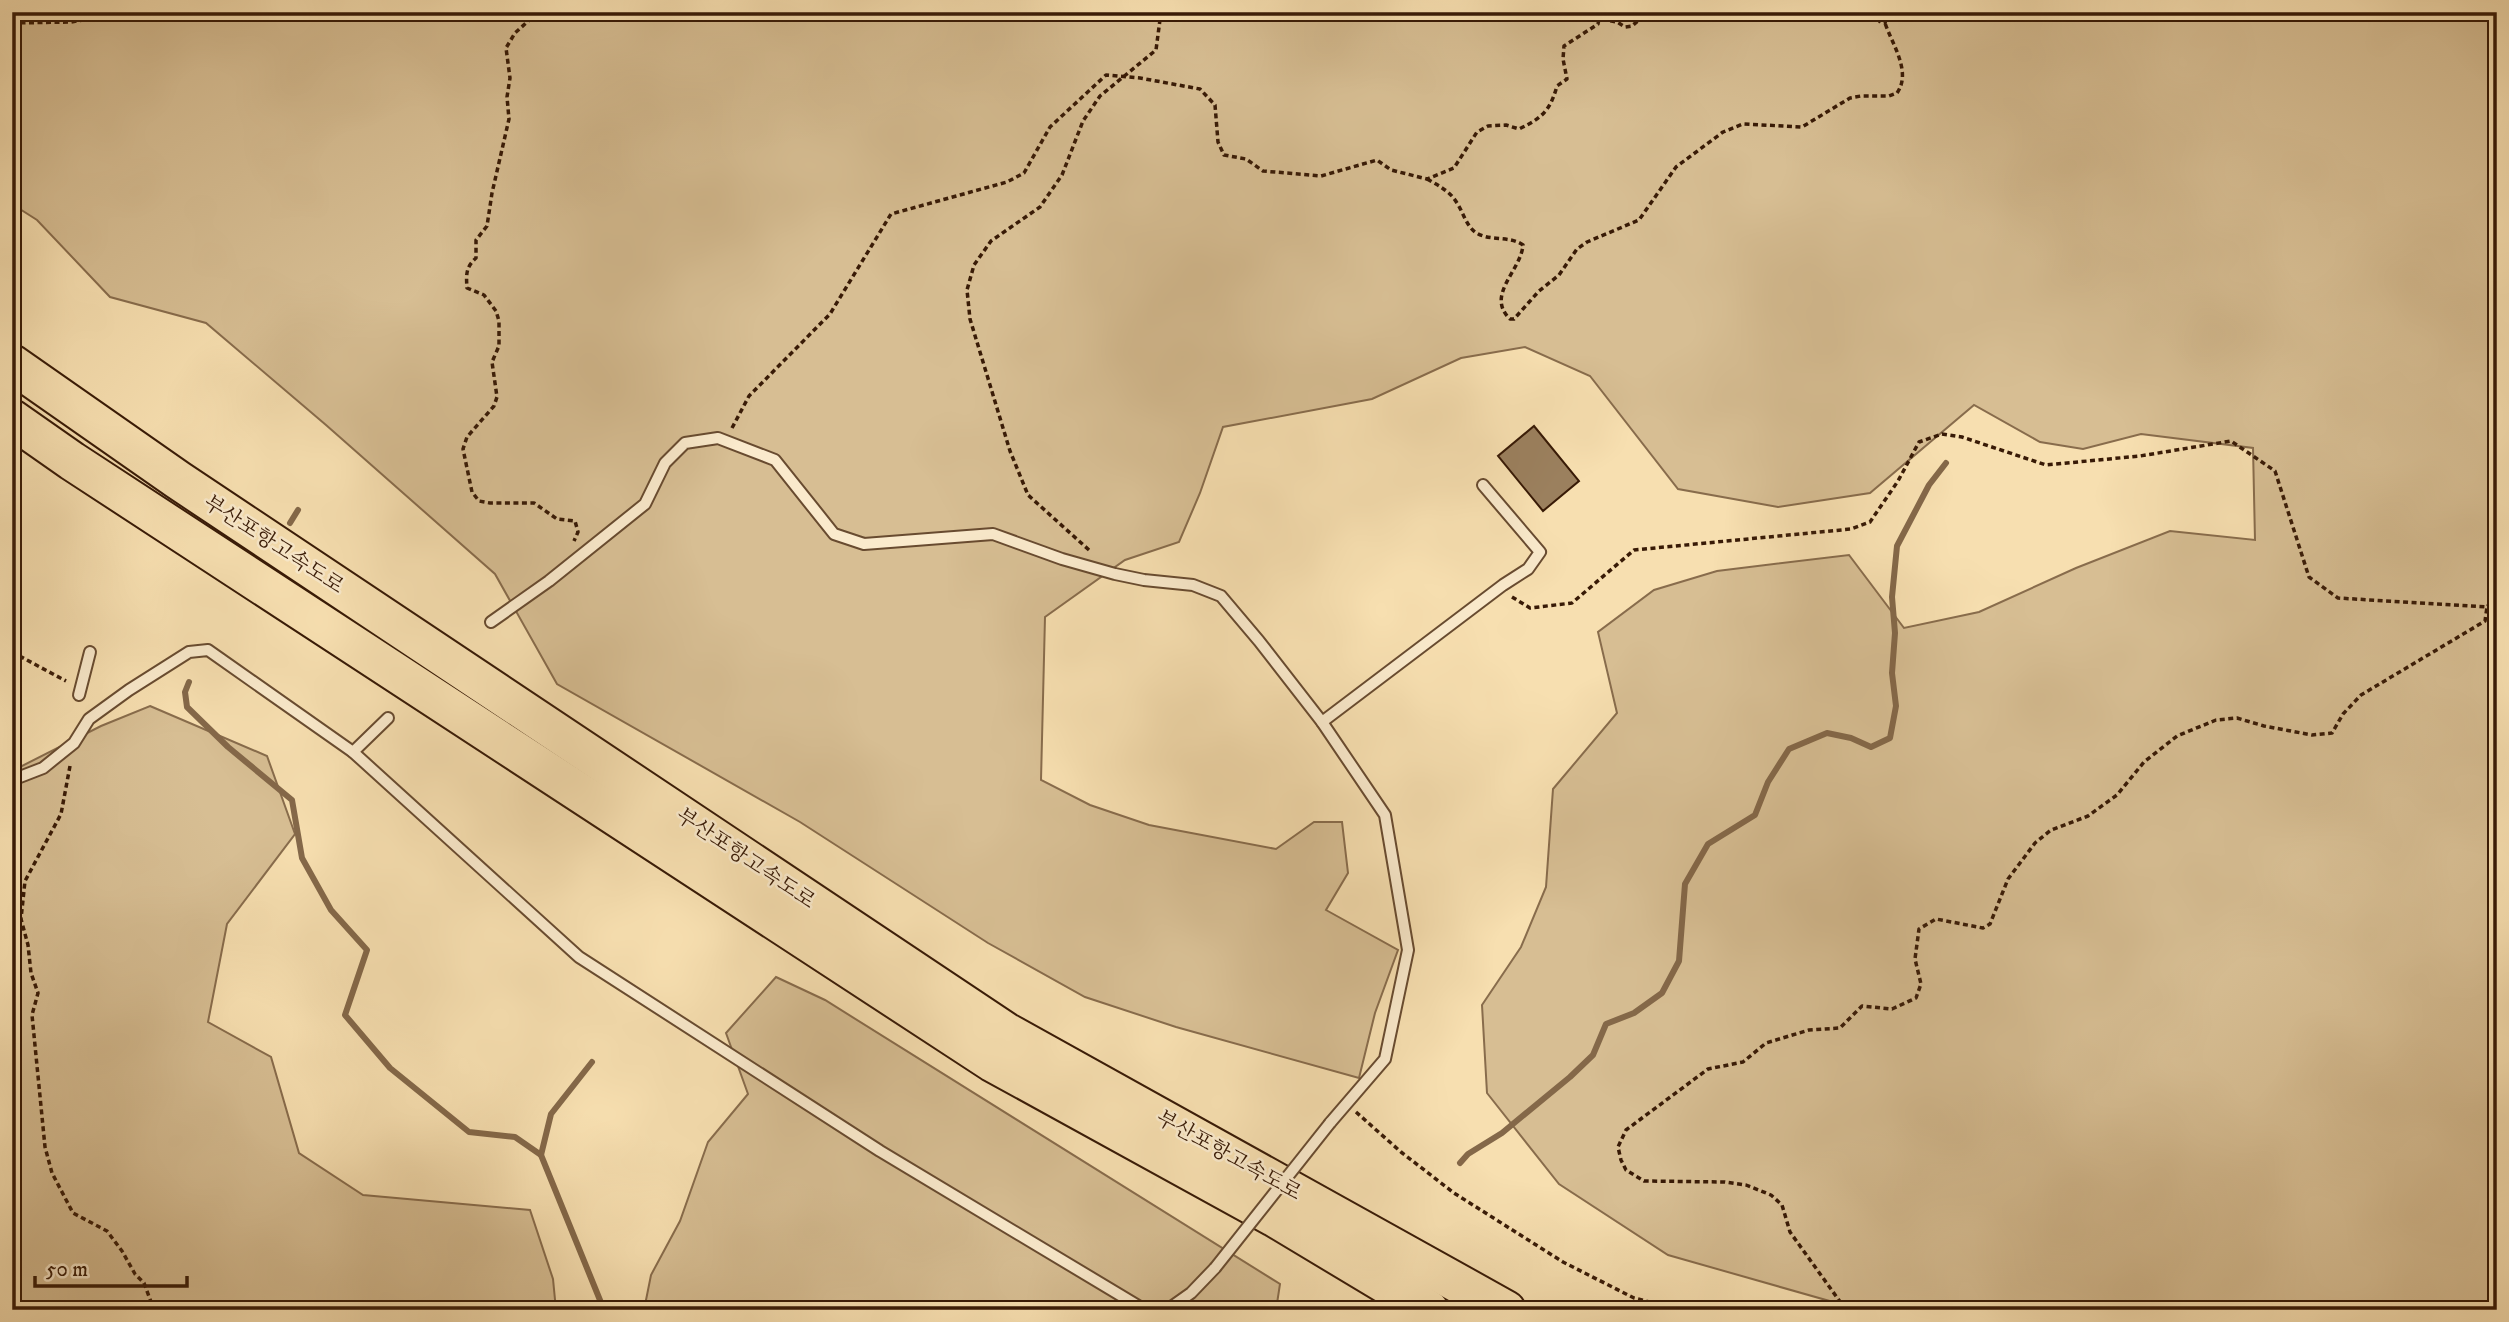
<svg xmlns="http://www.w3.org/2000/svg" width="2509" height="1322" font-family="'IM FELL DW Pica','Noto Serif KR',serif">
  <rect width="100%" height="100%" fill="#f7dfb0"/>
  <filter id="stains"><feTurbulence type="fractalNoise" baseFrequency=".00286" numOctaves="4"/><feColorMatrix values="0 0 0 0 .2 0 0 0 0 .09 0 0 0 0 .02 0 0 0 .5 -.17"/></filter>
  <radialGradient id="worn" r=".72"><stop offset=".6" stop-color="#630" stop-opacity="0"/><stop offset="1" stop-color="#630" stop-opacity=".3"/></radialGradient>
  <g fill="#d7be93" stroke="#886c4c" stroke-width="2">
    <path d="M12,12H2497V1310H1846L1840,1304L1668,1255L1559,1184L1487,1093L1482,1005L1521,947L1546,887L1553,789L1617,713L1598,632L1654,590L1717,571L1849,555L1904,628L1979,612L2076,568L2170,531L2255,540L2253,448L2141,434L2083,449L2040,442L1974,405L1870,493L1778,507L1678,489L1590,376L1525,347L1461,358L1372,399L1223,427L1200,493L1179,542L1125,560L1045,617L1041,780L1090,805L1149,825L1276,849L1314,822H1342L1348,873L1326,910L1398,950L1375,1013L1359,1078L1176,1027L1085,997L988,943L800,822L557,684L495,574L326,425L206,323L110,297L37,220L12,204Z"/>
    <path d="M150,706L267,756L295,834L227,924L208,1022L271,1057L299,1153L363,1195L530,1210L553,1279L556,1310H12V771L101,726Z"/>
    <path d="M776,977L825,1000L1280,1284L1276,1310H644L651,1275L680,1221L708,1142L748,1094L726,1033Z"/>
  </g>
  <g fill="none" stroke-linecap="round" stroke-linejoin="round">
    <g stroke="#846849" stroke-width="6">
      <path d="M290,523L298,510"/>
      <path d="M189,682L185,692L187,707L228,747L292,800L302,858L331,910L367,950L345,1015L390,1068L469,1132L515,1137L541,1155"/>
      <path d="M592,1062L551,1114L541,1155L604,1310"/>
      <path d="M1460,1163L1468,1154L1502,1133L1570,1077L1593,1055L1606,1024L1634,1013L1662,993L1679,961L1685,884L1708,844L1755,815L1768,782L1789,749L1827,733L1851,738L1871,747L1890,738L1896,706L1892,673L1895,633L1892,597L1897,546L1929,485L1946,463"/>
    </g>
  </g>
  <path fill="#9b805e" stroke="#381a06" stroke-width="2" d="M1534,426L1579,481L1543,511L1498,456Z"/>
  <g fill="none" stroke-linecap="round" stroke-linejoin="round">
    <g stroke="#684b30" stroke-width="14">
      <g id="lane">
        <path d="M491,622L549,581L645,504L665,463L685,443L718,438L775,460L834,534L864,544L993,534L1062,559L1115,574L1144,580L1193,585L1221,596L1259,641L1322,722L1385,815L1408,950L1385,1059L1330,1123"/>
        <path d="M79,695L90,652"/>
        <path d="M1322,722L1503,585L1528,569L1540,552L1483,485"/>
        <path d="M353,752L579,957L880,1151L1145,1310"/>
        <path d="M12,780L43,768L74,743L89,719L129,690L189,652L208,650L353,752L388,718"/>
        <path d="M1167,1310L1191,1293L1215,1268"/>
      </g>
    </g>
    <g stroke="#381a06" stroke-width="42">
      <g id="highway">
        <path d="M12,364L178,480L1006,1032L1506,1310"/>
        <path d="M12,419L72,461L992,1062L1274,1217L1429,1310"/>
      </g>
    </g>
    <g stroke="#381a06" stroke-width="3.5" stroke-dasharray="5 3.5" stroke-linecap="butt">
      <path d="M538,12L515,33L506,48L510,78L507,97L509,119L492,193L487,226L476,240V258C466,267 466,274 467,288L484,295L496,311L499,321V346L492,362L497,397L494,406L467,437L463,449L472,492L479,501L490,503H534L557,519L575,521L578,532L574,541"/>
      <path d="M1872,12L1881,23H1885L1888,12"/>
      <path d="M12,23L71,22L118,14L160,17L172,12"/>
      <path d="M1427,179C1439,186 1450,191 1457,203C1463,212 1466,225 1475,232C1489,242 1509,235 1523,245C1521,271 1485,295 1510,319H1514L1539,291L1559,275L1577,249L1587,242L1639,220L1676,167L1723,132L1743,124L1802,127L1850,98L1861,96H1889L1897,93C1912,72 1892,44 1885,23"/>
      <path d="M732,428L749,396L830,314L891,214L1007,182L1024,173L1050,127L1106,75L1140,78L1200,89L1215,105L1218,142L1224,155L1246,159L1263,171L1321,176L1377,160L1391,170L1427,179L1454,168L1477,132L1488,126L1506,125L1519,129C1542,118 1550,111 1557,86L1567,79L1563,59L1564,46L1598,24L1599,19L1617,22L1625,27L1632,26L1648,12"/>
      <path d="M2497,470L2494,473L2489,499L2497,550"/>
      <path d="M1089,550L1028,495L1010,451L970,319L967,290L974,265L991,241L1040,207L1062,175L1083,121L1100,96L1156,50L1161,12"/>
      <path d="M1512,597L1530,608L1572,603L1634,550L1851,529L1870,522L1898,481L1919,442L1942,434L1962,437L2046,465L2140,456L2231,441L2275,471L2309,577L2338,598L2487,607L2497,593"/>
      <path d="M12,652L66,681"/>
      <path d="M70,766L61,814L25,881L21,919L28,945L31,973L38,993L32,1015L45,1147L52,1173L73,1213L107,1231L122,1251L135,1274L144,1283L154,1310"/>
      <path d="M1356,1112L1401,1152L1454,1193L1563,1262L1634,1298L1681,1310"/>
      <path d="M1300,1310C1310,1303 1322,1304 1333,1310"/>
      <path d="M1846,1310L1790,1232L1782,1205L1771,1195L1746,1185L1725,1182L1644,1181L1626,1170L1621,1160L1618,1147L1626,1130L1708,1069L1743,1062L1766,1043L1809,1030L1840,1028L1862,1006L1892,1009L1916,998L1921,984L1915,959L1919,929L1936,919L1983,928L1990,924L2008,879L2035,843L2051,830L2088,816L2117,795L2144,762L2177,736L2216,720L2237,718L2264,726L2312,735L2332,733L2343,714L2361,695L2485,621L2487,607"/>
    </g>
    <use href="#lane" stroke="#faeacc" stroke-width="10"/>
    <use href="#highway" stroke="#f7dfb0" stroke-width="38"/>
    <g stroke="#684b30" stroke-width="14" stroke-linecap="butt">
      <path id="lane-bridge" d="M1215,1268L1330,1123"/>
    </g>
    <use href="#lane-bridge" stroke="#faeacc" stroke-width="10"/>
  </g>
  <g text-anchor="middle" stroke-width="5" stroke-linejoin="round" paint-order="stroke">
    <g font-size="21" fill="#381a06" stroke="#faeacc">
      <text transform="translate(274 544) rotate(33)" y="7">부산포항고속도로</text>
      <text transform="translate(746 858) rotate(34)" y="7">부산포항고속도로</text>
      <text transform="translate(1229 1155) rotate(29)" y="7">부산포항고속도로</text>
    </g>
  </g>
  <rect width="2509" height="1322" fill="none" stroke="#f7dfb0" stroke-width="42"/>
  <rect x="14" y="14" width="2481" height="1294" fill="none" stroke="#381a06" stroke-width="3.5"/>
  <rect x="21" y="21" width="2467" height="1280" fill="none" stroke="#381a06" stroke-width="2"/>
  <path d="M35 1276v10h152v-10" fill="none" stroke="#381a06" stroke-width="3.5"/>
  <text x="46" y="1276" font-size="21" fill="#381a06" stroke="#faeacc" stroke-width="5" paint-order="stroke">50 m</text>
  <rect width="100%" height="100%" filter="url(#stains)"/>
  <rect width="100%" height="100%" fill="url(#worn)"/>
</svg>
